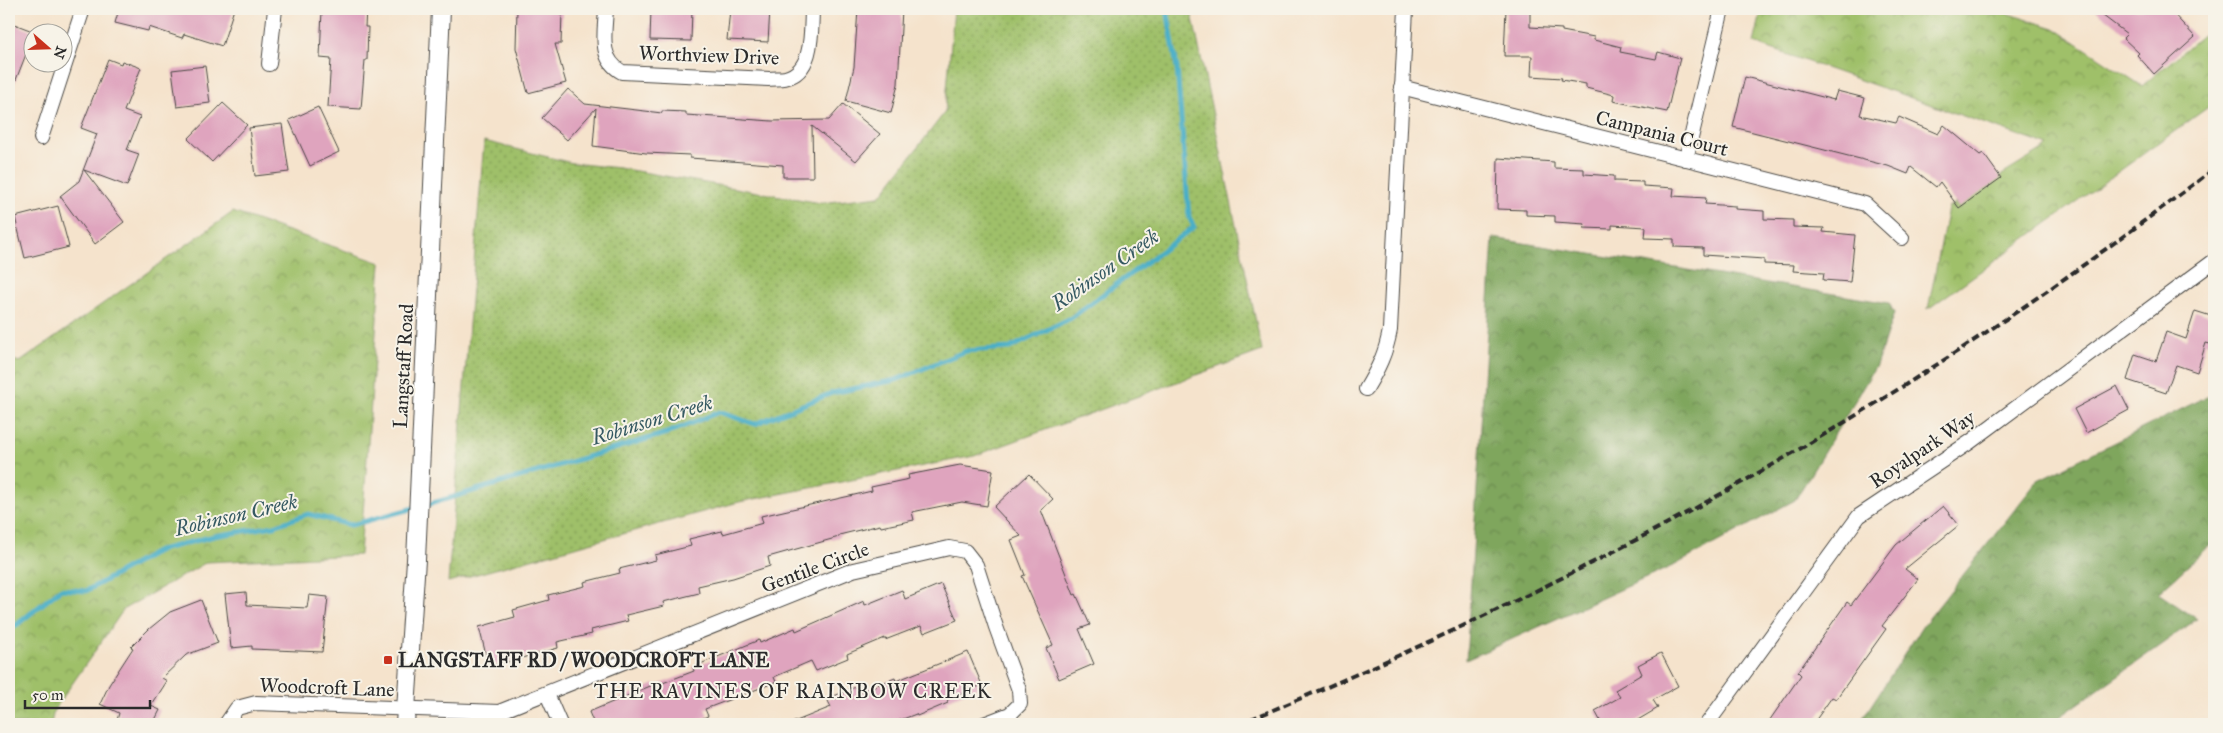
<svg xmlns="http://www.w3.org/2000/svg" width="2223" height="733" font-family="'IM FELL Great Primer',serif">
  <defs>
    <pattern id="grass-dots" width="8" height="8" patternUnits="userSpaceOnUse" patternTransform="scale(1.25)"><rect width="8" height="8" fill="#9fc069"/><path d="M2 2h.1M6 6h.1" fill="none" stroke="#829c57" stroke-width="1.8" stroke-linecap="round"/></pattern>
    <pattern id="forest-crowns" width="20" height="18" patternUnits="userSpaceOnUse" patternTransform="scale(1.25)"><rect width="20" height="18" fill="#7fa65d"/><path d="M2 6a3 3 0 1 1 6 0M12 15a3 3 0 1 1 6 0" fill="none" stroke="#68874d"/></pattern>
    <pattern id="park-crowns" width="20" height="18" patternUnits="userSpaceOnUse" patternTransform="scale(1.25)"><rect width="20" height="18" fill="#9fc069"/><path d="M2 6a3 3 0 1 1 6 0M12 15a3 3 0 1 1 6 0" fill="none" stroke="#829c57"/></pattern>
  </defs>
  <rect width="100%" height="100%" fill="#f7f3e8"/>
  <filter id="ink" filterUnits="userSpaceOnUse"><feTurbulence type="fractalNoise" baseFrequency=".02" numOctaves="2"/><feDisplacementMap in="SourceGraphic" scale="10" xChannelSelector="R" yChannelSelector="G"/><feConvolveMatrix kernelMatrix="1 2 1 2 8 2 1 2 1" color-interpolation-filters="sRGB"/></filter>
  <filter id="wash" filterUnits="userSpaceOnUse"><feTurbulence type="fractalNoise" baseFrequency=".0096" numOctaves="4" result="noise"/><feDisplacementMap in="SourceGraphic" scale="20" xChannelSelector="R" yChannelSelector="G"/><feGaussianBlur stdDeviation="1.12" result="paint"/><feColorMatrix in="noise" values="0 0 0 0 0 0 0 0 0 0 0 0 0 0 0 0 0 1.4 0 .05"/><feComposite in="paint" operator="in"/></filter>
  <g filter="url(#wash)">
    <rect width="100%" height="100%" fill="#f5e3cc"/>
    <path fill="url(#grass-dots)" stroke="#65764a" d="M954,9H1191L1262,351L974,456L739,502L448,582L484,141L572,163L619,168L821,203L880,196L945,112Z"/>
    <g fill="url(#forest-crowns)" stroke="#556844">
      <path d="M1493,238L1889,303L1894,313L1876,366L1795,500L1677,564L1466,660Z"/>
      <path d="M2214,393V542L2158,593L2197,619L2050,724H1859L1922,627L2038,480Z"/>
    </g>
    <g fill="url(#park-crowns)" stroke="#65764a">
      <path d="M1762,9H1993L2054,28L2142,86L2212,27L2214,28V103L1928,309L1948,208L2049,146L1754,43Z"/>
      <path d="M233,212L381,263L360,555L207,562L124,609L54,710L51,724H9V359L20,362Z"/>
    </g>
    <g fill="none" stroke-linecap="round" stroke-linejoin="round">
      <g stroke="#48aec7" stroke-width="5">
        <path d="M423,506L667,433L719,412L755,424L832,393L896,380L966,351L1010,348L1071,318L1194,227L1189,217L1177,68L1167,9"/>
        <path d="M9,631L61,589L86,591L160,550L214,536L274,526L308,514L351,525L414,508"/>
      </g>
    </g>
    <g id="blocks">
      <g fill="#dfa4be">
        <path d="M119,9H234L222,46L184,34L182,38L149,27L148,31L115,23Z"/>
        <path d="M322,9H366L365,27H368L367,60H365L361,109L328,107L331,59L320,58Z"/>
        <path d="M517,9L562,11L561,44H555L566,83L528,93L516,48Z"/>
        <path d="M651,9H692L691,41L650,40Z"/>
        <path d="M730,9H770L768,42L727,40Z"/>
        <path d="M858,9H902L898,84L891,113L846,101L854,67Z"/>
        <path d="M1506,9H1530V27L1562,29V31L1594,37V40L1621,47L1620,52L1656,59L1658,52L1680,58L1667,112L1613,101L1614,95L1586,88V84L1561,80L1562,78L1531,76L1532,56H1504Z"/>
        <path d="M2094,9H2169L2195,37L2154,74L2137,55L2139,53L2123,38L2127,34Z"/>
        <path d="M9,22L35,32H32V39L10,95Z"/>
        <path d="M108,59L121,64L122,61L141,68L124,111L140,117L127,150L139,154L127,186L84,170L124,222L95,244L60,196L79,181L97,134L81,128Z"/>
        <path d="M205,66L210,103L177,107L172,70Z"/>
        <path d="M1745,77L1834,100L1837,91L1865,98L1860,115L1896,123L1899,117L1938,134L1944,125L1980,155L1983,153L2001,178L1959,208L1940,182L1936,187L1911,167L1908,174L1888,166L1733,127Z"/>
        <path d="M568,89L585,104L662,113V111L686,112V115L772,121L829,120L843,104L880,134L856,161L812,126L813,177H783V165L690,158V155L646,153L593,146L596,108L567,140L542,118Z"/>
        <path d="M223,103L247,125L212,162L188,139Z"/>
        <path d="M318,107L339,152L310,166L289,120Z"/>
        <path d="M282,124L289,172L255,176L249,128Z"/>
        <path d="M1498,158L1554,162V168L1584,169V174L1614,176V181L1643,182V186L1674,188L1673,196L1706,198L1705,204L1735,206V209L1764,211V219L1793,220V227L1824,228L1823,232L1855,235L1850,282L1823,280L1824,273L1793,271L1794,265L1764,264V259L1703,255V248L1674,247V239L1645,238L1646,227L1612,225V229L1584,228L1585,224L1555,222V216L1526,215V210L1497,209Z"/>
        <path d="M58,206L69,247L25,258L15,217Z"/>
        <path d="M2195,311L2214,317V345L2206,343L2197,372L2176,365L2166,393L2127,380L2135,354L2156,361L2166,332L2186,339Z"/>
        <path d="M2117,386L2129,410L2086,433L2074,409Z"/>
        <path d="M960,465L993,470L987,506L962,502L912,512L914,520L881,527L880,525L839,535V537L768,557L770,566L733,578L698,586L699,593L663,602L664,606L626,615L628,621L591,630L592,634L557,642L558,648L489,667L479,627L515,617L513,610L549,600L548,595L585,586L584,582L620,573L619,569L656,560L655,555L691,546L689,539L722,531L723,534L763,523L761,516L872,491L871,487L909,479L908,475Z"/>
        <path d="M1029,474L1053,499L1041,510L1074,595L1076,594L1090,625L1079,629L1094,664L1059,679L1046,648L1053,645L1022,576L1025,575L1011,540L1021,536L994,507Z"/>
        <path d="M1943,506L1959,525L1905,569L1918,579L1882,626L1886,629L1836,699L1832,697L1813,724H1767L1801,675L1798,672L1847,602L1851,605L1896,545Z"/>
        <path d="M941,584L957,620L924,633L921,626L885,640V638L847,654L848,658L816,671L811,661L774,677L776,682L705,709L708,716L688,724H594L589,712L655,684V686L694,671L693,667L759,640L760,643L795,628L796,631L864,601L865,605L902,590L905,599Z"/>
        <path d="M246,592L247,605L307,608L309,595L328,597L322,652L252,649V646L231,648L225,594Z"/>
        <path d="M201,600L218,643L186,655L162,678L167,681L151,706L160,710L153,724H116L119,713L100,704L109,685L133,648L131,647L149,629L170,612Z"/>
        <path d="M968,652L982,685L947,700L948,703L917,716L916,714L890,724H789L831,707L827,699L858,686L860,692L895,678L896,681Z"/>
        <path d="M1661,653L1678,686L1653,700L1658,708L1631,724H1602L1595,711L1620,697L1615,690L1642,674L1638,665Z"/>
      </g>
    </g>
  </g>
  <g filter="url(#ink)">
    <use href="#blocks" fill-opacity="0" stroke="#494743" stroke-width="1"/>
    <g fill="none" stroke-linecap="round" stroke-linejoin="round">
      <g stroke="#494743" stroke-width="16">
        <g id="minor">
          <path d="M606,9C605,32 598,59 622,72L769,79C774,78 780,79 785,78C814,72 811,31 812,9"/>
          <path d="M269,64L275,9"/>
          <path d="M1401,87L1865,204L1902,238"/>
          <path d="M41,138L83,9"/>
          <path d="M1686,159L1722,9"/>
          <path d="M1366,389C1378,369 1386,353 1390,330L1406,9"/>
          <path d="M547,694L560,724"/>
          <path d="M226,724L237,708L256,703L499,712L853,570L949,548L965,551L976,565L996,627L1019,690L1020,704L1010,714L984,724"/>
          <path d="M1707,724L1859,516L1970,442L2214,261"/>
        </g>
      </g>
      <g stroke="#494743" stroke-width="20">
        <path id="tertiary" d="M405,724L416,560L441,9"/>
      </g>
      <use href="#minor" stroke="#fff" stroke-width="14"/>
      <use href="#tertiary" stroke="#fff" stroke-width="18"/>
      <path stroke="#2b2b2b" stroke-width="4" stroke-dasharray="8 4" stroke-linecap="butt" d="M1239,724C1503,616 1756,487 1994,327C2069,277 2142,223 2214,169"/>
    </g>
  </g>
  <rect fill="#c8321e" stroke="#f7f3e8" stroke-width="2" x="383" y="655" width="10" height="10" rx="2.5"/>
  <g text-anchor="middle" stroke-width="4" stroke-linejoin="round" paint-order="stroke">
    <g font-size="20" fill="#2b2b2b" stroke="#f7f3e8">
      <text transform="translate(709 55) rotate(2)" y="7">Worthview Drive</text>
      <text transform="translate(1662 133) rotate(14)" y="7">Campania Court</text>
      <text transform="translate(403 366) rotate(-87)" y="7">Langstaff Road</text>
      <text transform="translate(1922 449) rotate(-34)" y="7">Royalpark Way</text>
      <text transform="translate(815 567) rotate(-20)" y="7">Gentile Circle</text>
      <text transform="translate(327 687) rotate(2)" y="7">Woodcroft Lane</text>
    </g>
    <g font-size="20" font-weight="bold" fill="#2b2b2b" stroke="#f7f3e8" text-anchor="start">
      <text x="398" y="667">LANGSTAFF RD / WOODCROFT LANE</text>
    </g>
    <g font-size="21" font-style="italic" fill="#355962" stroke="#f7f3e8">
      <text transform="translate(1105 270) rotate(-35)" y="7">Robinson Creek</text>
      <text transform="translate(652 420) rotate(-17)" y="7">Robinson Creek</text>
      <text transform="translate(236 515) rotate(-13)" y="7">Robinson Creek</text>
    </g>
    <g font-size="21" letter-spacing="1" fill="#2b2b2b" stroke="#f7f3e8">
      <text x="793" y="698">THE RAVINES OF RAINBOW CREEK</text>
    </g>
  </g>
  <rect width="2223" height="733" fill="none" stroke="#f7f3e8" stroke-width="30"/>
  <g transform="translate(48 48) rotate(110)"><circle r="24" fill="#f7f3e8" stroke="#a5a39c"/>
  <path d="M0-4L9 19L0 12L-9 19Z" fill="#c8321e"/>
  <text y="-8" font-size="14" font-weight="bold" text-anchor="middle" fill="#2b2b2b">N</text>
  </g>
  <path d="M25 700v8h125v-8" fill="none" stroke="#2b2b2b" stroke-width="2.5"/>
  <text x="32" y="700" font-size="15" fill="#2b2b2b" stroke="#f7f3e8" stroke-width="4" paint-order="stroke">50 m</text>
</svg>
